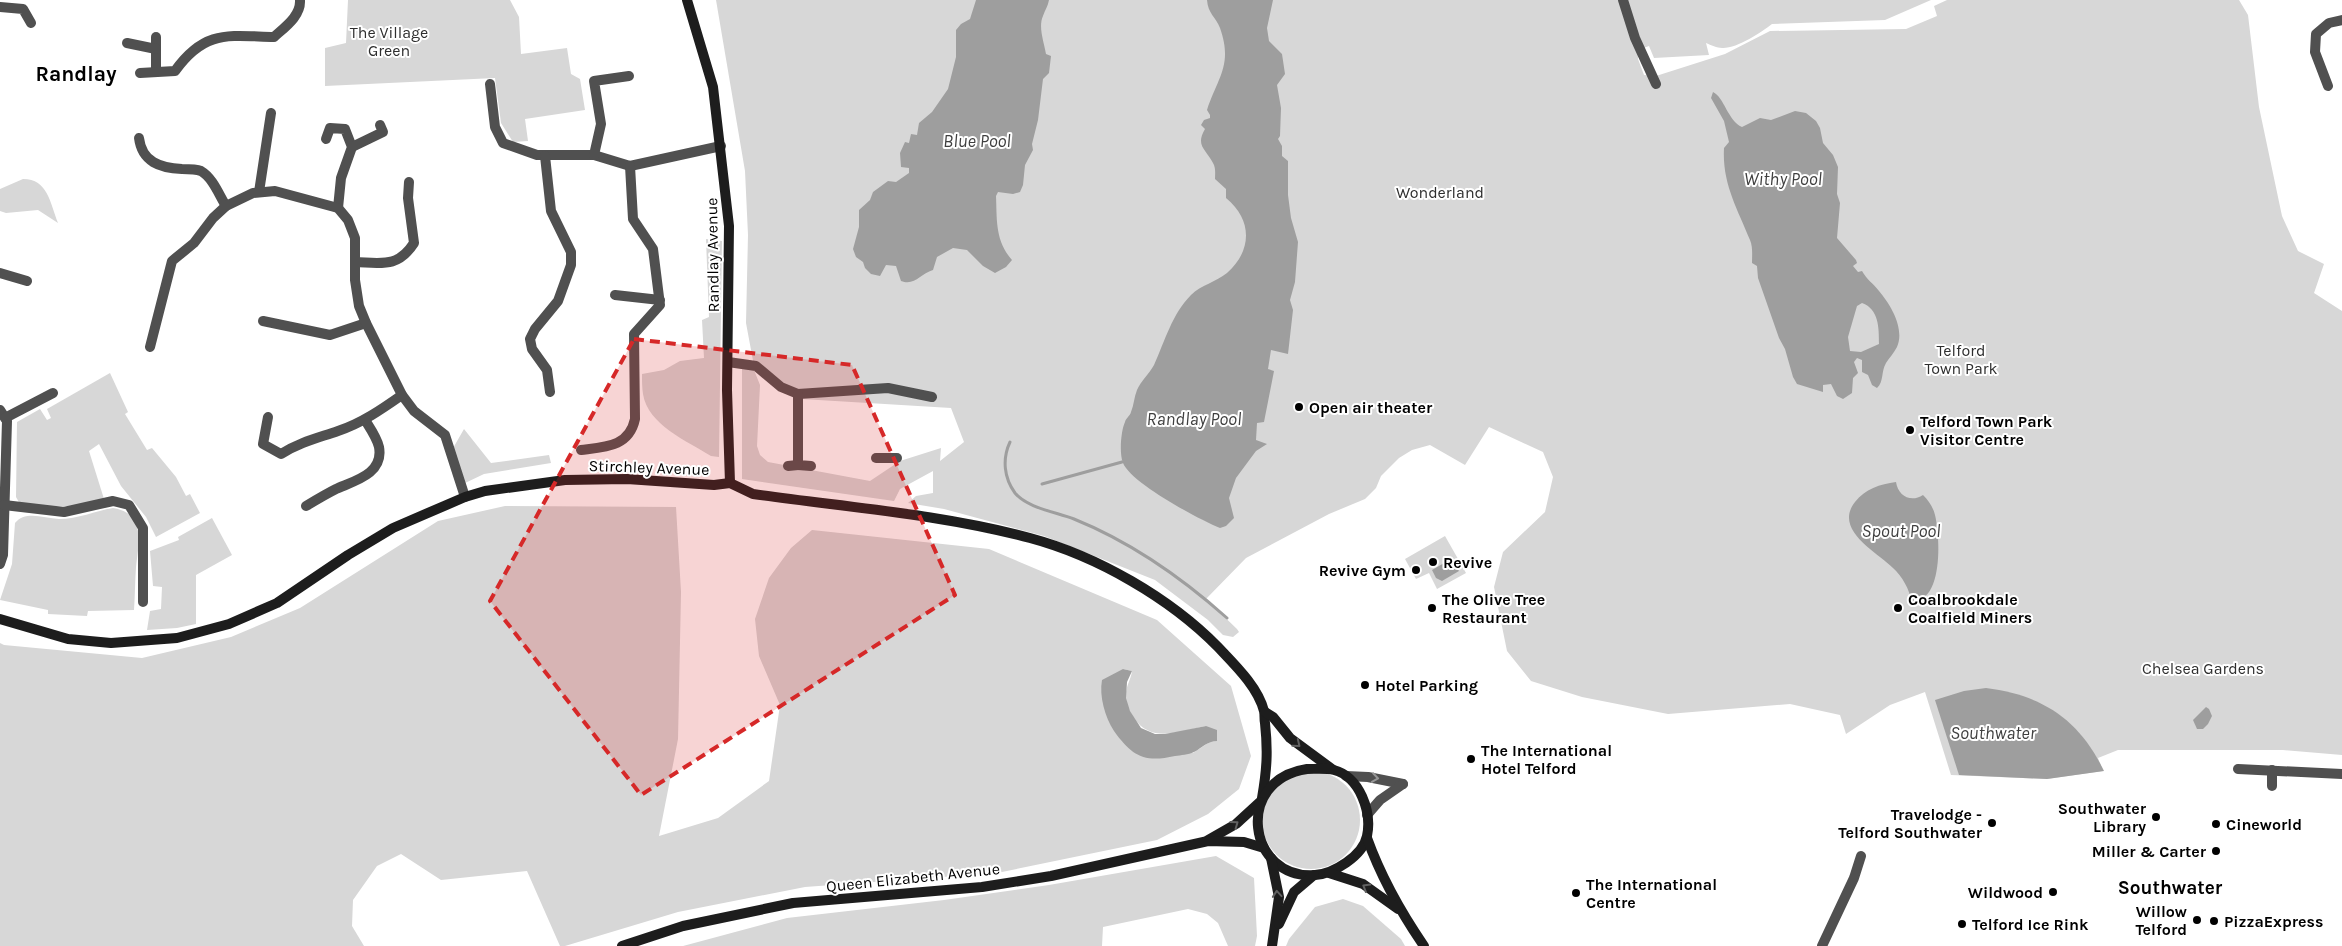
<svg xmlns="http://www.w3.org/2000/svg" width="2342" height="946" font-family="Karla,sans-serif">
  <rect width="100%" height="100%" fill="#fff"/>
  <g fill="#d7d7d7" fill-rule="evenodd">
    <path d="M348,0H510L519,17L521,54L567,48L571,74L580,79L585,110L525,119L528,141L513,142L501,123L495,78L325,86V48L346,43Z"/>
    <path d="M716,0H1931L1885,20L1772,24C1762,32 1736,49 1722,48C1717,48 1711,45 1706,43L1709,55L1654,58L1649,46L1638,50V59L1644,75L1656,76L1725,54L1770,31L1906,29L1937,16L1934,6L1947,0H2239L2248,15L2259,107L2282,216L2298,251L2324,264L2314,293L2342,311V755L2283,750H2118L2098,758L2103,771L2047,779L1951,775L1925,692L1890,705L1846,734L1840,715L1790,704L1668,714L1582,697L1531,681L1507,651L1494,587L1503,552L1545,512L1553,477L1543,452L1489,427L1465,465L1430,445L1412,450L1399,458L1381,476L1376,488L1365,499L1329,514L1246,558L1206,599L1237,629L1239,632L1233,637L1223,635L1208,620L1155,580L1044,536L944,509L908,503L916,496L933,493V471L900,489L894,501L742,479V365H752L760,385L757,446L760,455L768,462L870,481L900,461L941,448L940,461L964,442L951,408L802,399L754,366L746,323L748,235L745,171Z"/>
    <path d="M23,179C48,179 50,203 58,223L38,210L6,213L0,211V189Z"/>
    <path d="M706,239L722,241L719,457L711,456C687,441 648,425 643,394C642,388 642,380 642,374L664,370L680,361L704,358L702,320L709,317Z"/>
    <path d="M110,373L128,412L125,414L147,450L152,448L176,477L186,496L190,494L200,513L156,537L146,517L121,486L99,444L89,451L104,499C71,509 53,507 20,504L16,497L17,422L40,409L47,420L51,418L47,409Z"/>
    <path d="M464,429L491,463L549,455L551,463L484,474L463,484L452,450Z"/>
    <path d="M505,506L676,507L681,592L678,739L659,836L718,818L769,781L780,705L759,656L755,619L769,578L791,548L812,530L989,549L1157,620L1231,686L1251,756L1239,789L1208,814L1157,840L997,873L805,887L678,912L565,946H560L527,871L441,880L401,854L377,866L353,900L352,926L364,946H0V643L4,645L142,658L231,637L300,608L438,521ZM1123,669L1132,671C1131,680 1125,687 1126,697C1126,705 1130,712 1134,718C1151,744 1181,731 1206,726L1211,741L1193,753L1111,726Z"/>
    <path d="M113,508C146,513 139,543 136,567C135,581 135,596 134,610L88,611L87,616L48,614V610L0,600L12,564L15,523C25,510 44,518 59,519C78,519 95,511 113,508Z"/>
    <path d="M212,518L232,555L196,575V624L177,628L147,630L150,611L161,609L162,587L153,586L150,551L179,540L178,537Z"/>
    <path d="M1445,536L1466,573L1437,589L1429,573L1416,579L1405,559Z"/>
    <circle cx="1311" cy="820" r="49"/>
    <path d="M1216,856L1254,878L1257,936L1255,946H1228L1218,923L1207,914L1188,909L1103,927L1102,946H683L787,918L944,900L1049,885Z"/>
    <path d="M1343,899L1363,906L1401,939L1405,946H1286L1289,939L1315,907Z"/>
  </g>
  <g fill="#9e9e9e" fill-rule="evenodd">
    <path d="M976,0H1049C1048,6 1045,10 1043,16C1038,27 1044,42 1046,54L1051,56L1049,73L1043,79L1038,120L1032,144L1033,150L1025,165L1023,185L1020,192L1013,194L998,192L996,196C997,219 995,241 1012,260L1006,267L995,273L983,266L967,250L953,248L937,257L933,270C920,274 915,286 901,281L896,266L886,265L880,276L871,274L865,268L863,262L856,257L853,249L859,227V210L870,200L873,192L888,181L896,182L909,173V168L901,167L900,153L905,142L909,143L911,134L917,135L919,123L932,112L948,89L956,57V30L961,24L970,19Z"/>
    <path d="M1207,0H1273L1267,28L1269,41L1282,54L1285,74L1277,85L1281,108L1280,136L1278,139L1282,146V156L1288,161V195L1291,218L1298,242L1295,282L1290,300L1293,310L1288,354L1271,350L1268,369L1274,371L1264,422L1257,423L1256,440L1267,444L1256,451L1236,478L1229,498L1234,518L1226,526L1220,528C1198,519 1131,483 1123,463C1119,454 1121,430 1125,422C1126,418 1130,416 1131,412C1134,405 1134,397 1137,390C1141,381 1149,374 1154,365C1165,341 1172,314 1191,295C1201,285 1216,282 1227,273C1252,251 1253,220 1226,198V189L1215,179C1215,174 1216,168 1213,163C1206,149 1195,146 1205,129L1201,125L1204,120L1210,118V115L1207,110C1218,77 1233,65 1220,28C1216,17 1208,14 1207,0Z"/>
    <path d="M1713,92C1724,97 1728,121 1742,127L1760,118L1771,120L1795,111L1806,113L1816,121L1820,128L1823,143L1833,155L1838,167L1837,194L1840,203L1837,238L1856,260L1857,263L1853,266L1858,272L1862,271C1867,280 1873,283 1879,291C1891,305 1905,329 1897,347C1894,353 1889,358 1886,363C1881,371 1884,382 1877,388L1872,385L1868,375L1862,372V360L1857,358L1854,362L1858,373L1853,378L1852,393L1843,399L1837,396L1831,384L1823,385V392L1797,384L1793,377L1785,349L1779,338L1758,278L1757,266L1752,263C1752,256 1753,247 1750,240C1737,208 1722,183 1724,148L1729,142L1724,121L1711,98ZM1862,303C1879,309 1879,328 1879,344L1861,352L1850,351L1848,337L1857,306Z"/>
    <path d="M1896,482C1898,496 1911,503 1923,495C1929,501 1933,507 1935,515C1940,535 1944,604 1911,601C1910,590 1902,576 1893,568C1877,552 1833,530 1855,502C1865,489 1880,484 1896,482Z"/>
    <path d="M1451,559L1459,571L1442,581L1436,578L1432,570Z"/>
    <path d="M1123,669L1132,671L1127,682L1126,698L1130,711L1141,728L1155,734H1165L1206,726L1217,730V741C1207,741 1202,748 1194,752C1188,755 1181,755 1175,756C1144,763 1132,756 1114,731C1105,717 1099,696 1102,680Z"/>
    <path d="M1986,688C2042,695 2079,719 2104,771L2047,779L1959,775L1935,700L1964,691Z"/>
    <path d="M2206,707L2209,709L2212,716L2208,724L2203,729H2197L2193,720Z"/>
  </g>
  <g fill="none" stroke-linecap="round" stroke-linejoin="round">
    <g stroke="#9e9e9e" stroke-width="3">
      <path d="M1010,442C1002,459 1004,478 1015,493C1027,508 1056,512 1074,519C1131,542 1181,577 1227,618"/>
      <path d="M1042,484L1122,462"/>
    </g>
    <g stroke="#505050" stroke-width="10">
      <path d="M1623,0L1635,38L1656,84"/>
      <path d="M0,7L23,9L31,23"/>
      <path d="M156,37V72"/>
      <path d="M127,43L156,49"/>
      <path d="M140,73L175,71C205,29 229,36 274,37C285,27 301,16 300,0"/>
      <path d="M490,84L495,127L503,143L537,155H594L630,166L721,146"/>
      <path d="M2328,86L2315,52L2316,34L2329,23L2342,20"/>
      <path d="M139,138C142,162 160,168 182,169C188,169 196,169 201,171C213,178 219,195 226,206"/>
      <path d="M326,139L330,128L345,129L352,147L341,178L338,208"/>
      <path d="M352,147L383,132L380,125"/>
      <path d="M594,155L601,124L594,81L629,76"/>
      <path d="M545,156L551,211L571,252V265L558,301L535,329L530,339L532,349L547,370L550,392"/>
      <path d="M259,192L271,113"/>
      <path d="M355,262C382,263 398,268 414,243L408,198L409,182"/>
      <path d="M0,273L27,281"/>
      <path d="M615,295L660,300"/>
      <path d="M263,321L330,335L366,323"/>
      <path d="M150,347L172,261L194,243L213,218L226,206L253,193L275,191L338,208L348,220L355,238V280L359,306L366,323L402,395L414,411L445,435L465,497"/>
      <path d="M728,362L756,366L781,387L798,394L888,388L932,397"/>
      <path d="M798,394V465L811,466"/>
      <path d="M0,410L7,421L3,555L0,564"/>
      <path d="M268,417L263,444L281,454C300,442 318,438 338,431C362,423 382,409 402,395"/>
      <path d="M5,418L53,393"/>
      <path d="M581,450C605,447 629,447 635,419L634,334L660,305L653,249L633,219L630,166"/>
      <path d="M876,458H897"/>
      <path d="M788,466L798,465"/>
      <path d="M4,505L64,512L113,501L129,505L143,528V602"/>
      <path d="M306,506C316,500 326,494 336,489C354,481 384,474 379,447C377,438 370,428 365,420"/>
      <path d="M2238,769L2342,774"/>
      <path d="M1346,776L1368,777L1403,784"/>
      <path d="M2272,786V770"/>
      <path d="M1367,815L1380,800L1403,784"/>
      <path d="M1822,946L1854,878L1861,856"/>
    </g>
    <g stroke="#1d1d1d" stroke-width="10">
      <path d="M687,0L713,87L729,226L727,390L730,483"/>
      <path d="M0,619L68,639L111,643L177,638L229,624L277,603L348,555L393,528L465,497L485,491L565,480L627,479L714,485L730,483L753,494C844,507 941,514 1030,538C1097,556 1170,598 1218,647C1235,665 1258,687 1264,711C1265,715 1264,719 1265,723C1268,751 1267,769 1262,798"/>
      <path d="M1265,712L1273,717L1290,738L1332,769"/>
      <path d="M1307,769C1316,769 1326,768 1334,770C1360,777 1372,812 1367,836C1363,856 1333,874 1315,875C1248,880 1233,780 1307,769Z"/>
      <path d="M1367,838C1381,877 1400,911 1424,946"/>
      <path d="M1208,840L1236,824L1260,802"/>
      <path d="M1271,858L1279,897L1272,946"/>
      <path d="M1329,873L1363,884L1398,909"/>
      <path d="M1279,924L1294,892L1314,875"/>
      <path d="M622,946L683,926L793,903L982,887L1051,876L1208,841L1244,842L1264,848"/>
    </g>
  </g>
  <defs><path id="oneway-chevron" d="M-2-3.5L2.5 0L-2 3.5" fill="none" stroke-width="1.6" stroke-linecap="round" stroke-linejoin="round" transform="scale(1.25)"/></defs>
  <g stroke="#616161">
    <use href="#oneway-chevron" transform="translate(1297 744) rotate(39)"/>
    <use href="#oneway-chevron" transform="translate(1235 824) rotate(-36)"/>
    <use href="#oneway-chevron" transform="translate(1366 887) rotate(-149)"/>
    <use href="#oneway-chevron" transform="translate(1277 894) rotate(-95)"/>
  </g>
  <use stroke="#969696" href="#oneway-chevron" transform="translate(1375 778) rotate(8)"/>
  <path fill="#d62828" fill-opacity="0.2" stroke="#d62828" stroke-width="4" stroke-dasharray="10 6" stroke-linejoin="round" d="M634,339L852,365L955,595L641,795L490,601Z"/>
  <g fill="#000" stroke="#fff" stroke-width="2">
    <circle cx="1299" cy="407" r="5"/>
    <circle cx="1910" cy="430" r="5"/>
    <circle cx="1433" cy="562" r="5"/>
    <circle cx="1416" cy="570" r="5"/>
    <circle cx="1432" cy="608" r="5"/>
    <circle cx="1898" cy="608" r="5"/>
    <circle cx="1365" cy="685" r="5"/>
    <circle cx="1471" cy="759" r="5"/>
    <circle cx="2156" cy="817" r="5"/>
    <circle cx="1992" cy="823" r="5"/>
    <circle cx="2216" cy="824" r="5"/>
    <circle cx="2216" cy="851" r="5"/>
    <circle cx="2053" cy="892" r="5"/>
    <circle cx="1576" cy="893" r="5"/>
    <circle cx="2197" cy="920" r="5"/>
    <circle cx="2214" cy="921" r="5"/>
    <circle cx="1962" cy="924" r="5"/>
  </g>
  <g text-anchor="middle" stroke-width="4" stroke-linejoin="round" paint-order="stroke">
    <g font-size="16" fill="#2e2e2e" stroke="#fff">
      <text x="389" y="38">The Village<tspan x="389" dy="18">Green</tspan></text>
      <text x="1440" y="198">Wonderland</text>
      <text x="1961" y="356">Telford<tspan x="1961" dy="18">Town Park</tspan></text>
      <text x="2203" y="674">Chelsea Gardens</text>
    </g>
    <g font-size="16" fill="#000" stroke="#fff">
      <text transform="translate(712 255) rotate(-91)" y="6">Randlay Avenue</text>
      <text transform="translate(649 467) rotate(2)" y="6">Stirchley Avenue</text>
      <text transform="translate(913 877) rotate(-6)" y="6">Queen Elizabeth Avenue</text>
    </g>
    <g font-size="16" font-weight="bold" fill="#000" stroke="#fff" text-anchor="start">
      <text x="1309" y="413">Open air theater</text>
      <text x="1920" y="427">Telford Town Park<tspan x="1920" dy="18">Visitor Centre</tspan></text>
      <text x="1443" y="568">Revive</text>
      <text x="1406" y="576" text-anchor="end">Revive Gym</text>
      <text x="1442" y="605">The Olive Tree<tspan x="1442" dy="18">Restaurant</tspan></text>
      <text x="1908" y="605">Coalbrookdale<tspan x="1908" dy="18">Coalfield Miners</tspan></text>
      <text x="1375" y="691">Hotel Parking</text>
      <text x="1481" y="756">The International<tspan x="1481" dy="18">Hotel Telford</tspan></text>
      <text x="2146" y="814" text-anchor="end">Southwater<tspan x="2146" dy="18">Library</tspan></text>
      <text x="1982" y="820" text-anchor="end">Travelodge -<tspan x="1982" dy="18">Telford Southwater</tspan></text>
      <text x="2226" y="830">Cineworld</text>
      <text x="2206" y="857" text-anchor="end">Miller &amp; Carter</text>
      <text x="1586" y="890">The International<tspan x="1586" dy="18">Centre</tspan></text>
      <text x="2043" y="898" text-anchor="end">Wildwood</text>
      <text x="2187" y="917" text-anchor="end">Willow<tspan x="2187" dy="18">Telford</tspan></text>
      <text x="2224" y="927">PizzaExpress</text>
      <text x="1972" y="930">Telford Ice Rink</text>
    </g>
    <g font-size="18" font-style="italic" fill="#3f3f3f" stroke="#fff">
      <text x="977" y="147">Blue Pool</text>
      <text x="1783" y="185">Withy Pool</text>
      <text x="1194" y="425">Randlay Pool</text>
      <text x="1901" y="537">Spout Pool</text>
      <text x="1993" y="739">Southwater</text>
    </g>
    <g font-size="19" font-weight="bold" fill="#000" stroke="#fff">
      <text x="2170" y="894">Southwater</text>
    </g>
    <g font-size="21" font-weight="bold" fill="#000" stroke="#fff">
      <text x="76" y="81">Randlay</text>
    </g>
  </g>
</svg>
